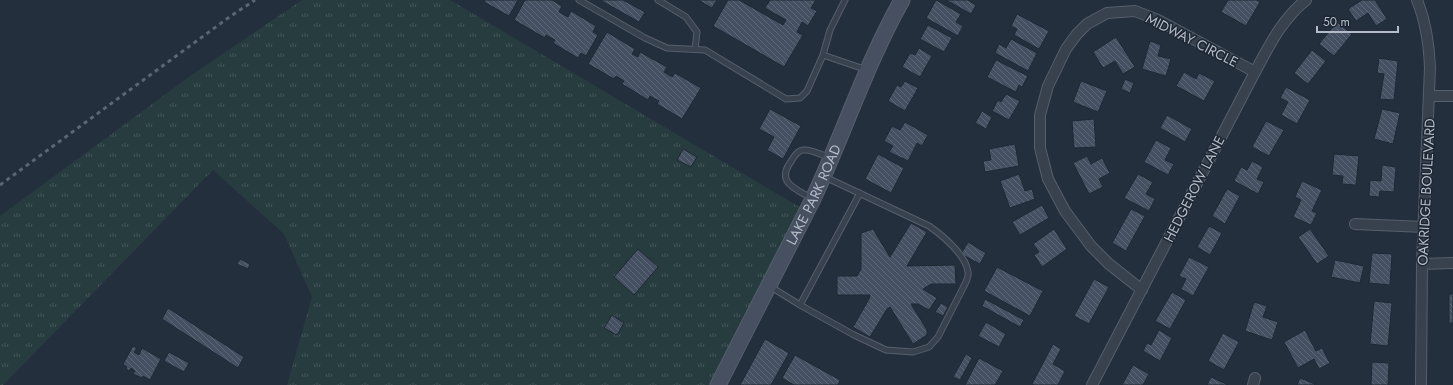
<svg xmlns="http://www.w3.org/2000/svg" width="1453" height="385" font-family="Jost,sans-serif">
  <defs>
    <pattern id="grass-tufts" width="24" height="20" patternUnits="userSpaceOnUse"><rect width="24" height="20" fill="#263c3f"/><path d="M3 7l-1-3M5 7V3M7 7l1-3M15 17l-1-3M17 17v-4M19 17l1-3" fill="none" stroke="#435659"/></pattern>
    <pattern id="building-back-hatch" width="6" height="6" patternUnits="userSpaceOnUse"><rect width="6" height="6" fill="#455162"/><path d="M-1 5l2 2M0 0l6 6M5-1l2 2" fill="none" stroke="#5d6877"/></pattern>
  </defs>
  <rect width="100%" height="100%" fill="#242f3e"/>
  <path fill="url(#grass-tufts)" d="M302,0H450L801,208L710,385H287L312,297L284,234L213,170L3,385H0V216L193,74Z"/>
  <g fill="url(#building-back-hatch)" stroke="#1f2835">
    <path d="M485,0H518L509,16L484,2Z"/>
    <path d="M525,0H552L562,6L559,12L568,17L571,11L596,26L593,32L598,35L586,56L581,53L578,58L553,43L555,40L546,35L545,38L514,20Z"/>
    <path d="M600,0H623L645,12L639,22Z"/>
    <path d="M698,0H717L712,8Z"/>
    <path d="M728,0H739L783,25L786,20L765,8L770,0H816L811,8L817,11L808,26L802,22L797,32L803,35L784,67L713,26Z"/>
    <path d="M936,0L961,14L956,22L963,26L958,36L926,18Z"/>
    <path d="M946,0H968L976,5L971,14Z"/>
    <path d="M1228,0H1257L1260,2L1246,26L1221,12Z"/>
    <path d="M1362,0H1375L1387,19L1376,26L1368,13L1356,21L1348,9Z"/>
    <path d="M1017,14L1049,31L1039,49L1014,35L1017,29L1011,26Z"/>
    <path d="M1337,22L1352,34L1334,56L1319,44Z"/>
    <path d="M928,25L952,38L944,52L920,39Z"/>
    <path d="M607,32L635,49L632,54L638,57L640,52L667,67L664,72L672,77L675,73L701,88L682,119L657,104L659,101L650,96L648,100L622,84L624,81L616,76L614,79L588,64Z"/>
    <path d="M1116,37L1135,67L1123,74L1115,61L1103,68L1093,52Z"/>
    <path d="M1011,39L1037,53L1028,71L995,53L999,44L1006,48Z"/>
    <path d="M1150,41L1161,45L1158,56L1171,59L1166,76L1142,69Z"/>
    <path d="M919,48L932,56L920,77L902,67L910,53L915,55Z"/>
    <path d="M1312,50L1326,61L1308,84L1294,73Z"/>
    <path d="M1379,58L1398,61L1394,100L1380,99L1384,74L1377,73Z"/>
    <path d="M996,60L1028,76L1022,87L1019,85L1016,92L987,77Z"/>
    <path d="M1184,72L1196,79L1199,73L1215,81L1204,101L1176,86Z"/>
    <path d="M1125,79L1134,83L1130,93L1121,89Z"/>
    <path d="M905,81L918,88L905,111L888,101L897,85L901,87Z"/>
    <path d="M1081,81L1107,91L1098,112L1073,102Z"/>
    <path d="M1286,87L1310,100L1297,124L1281,115L1288,102L1280,98Z"/>
    <path d="M1006,94L1020,101L1009,120L992,111L998,100L1001,102Z"/>
    <path d="M770,109L801,126L783,159L767,150L774,137L759,129Z"/>
    <path d="M1382,109L1400,113L1393,144L1374,139Z"/>
    <path d="M982,111L992,117L986,129L975,123Z"/>
    <path d="M1167,115L1192,129L1185,142L1160,128Z"/>
    <path d="M1094,119L1096,147L1074,148L1072,121Z"/>
    <path d="M1266,121L1284,130L1269,156L1252,147Z"/>
    <path d="M905,122L928,135L922,146L917,143L908,161L889,152L893,146L884,141L892,126L900,130Z"/>
    <path d="M1156,140L1171,148L1165,160L1174,164L1168,175L1144,162Z"/>
    <path d="M1015,144L1019,166L985,172L983,161L991,160L989,149Z"/>
    <path d="M683,149L697,157L691,167L677,160Z"/>
    <path d="M878,154L904,168L891,193L865,179Z"/>
    <path d="M1334,154L1359,156L1356,185L1342,184L1343,176L1332,175Z"/>
    <path d="M1087,156L1091,164L1102,158L1110,173L1099,179L1103,187L1089,194L1073,163Z"/>
    <path d="M1252,161L1263,167L1257,179L1264,182L1258,194L1234,181L1241,167L1247,170Z"/>
    <path d="M1382,165L1396,167L1394,192L1380,191L1379,197L1369,196L1370,180L1381,181Z"/>
    <path d="M1019,174L1025,191L1032,189L1035,199L1010,208L1000,181Z"/>
    <path d="M1138,174L1153,182L1146,194L1155,199L1149,211L1124,198Z"/>
    <path d="M1302,181L1322,190L1312,211L1317,213L1311,225L1293,217L1301,200L1295,197Z"/>
    <path d="M1227,189L1240,196L1225,224L1212,216Z"/>
    <path d="M1042,205L1049,218L1020,235L1012,222Z"/>
    <path d="M1131,209L1145,216L1126,251L1112,243Z"/>
    <path d="M911,223L927,232L907,266L955,265L956,284H931L923,289L937,298L929,310L918,304H911L927,330V335L913,344L890,307L887,309L870,337L853,327L869,299L870,295H837V276H857L861,269V233L873,229L890,257Z"/>
    <path d="M1209,226L1222,233L1210,255L1197,247Z"/>
    <path d="M1054,229L1067,249L1042,267L1034,255L1039,252L1033,244Z"/>
    <path d="M1310,229L1329,256L1317,264L1298,237Z"/>
    <path d="M968,242L986,253L980,264L961,254Z"/>
    <path d="M638,249L658,267L634,295L614,277Z"/>
    <path d="M1372,253L1392,254L1390,285L1369,283Z"/>
    <path d="M1189,257L1209,267L1193,296L1181,289L1186,279L1179,276Z"/>
    <path d="M240,259L250,264L248,269L237,264Z"/>
    <path d="M1335,260L1364,266L1360,283L1331,277Z"/>
    <path d="M997,267L1043,291L1030,316L984,291Z"/>
    <path d="M1094,279L1109,287L1089,324L1074,316Z"/>
    <path d="M1172,292L1186,300L1170,329L1155,321Z"/>
    <rect x="1449" y="294" width="4" height="29"/>
    <path d="M985,299L1024,320L1020,327L982,306Z"/>
    <path d="M1374,301L1392,303L1388,346L1370,344Z"/>
    <path d="M1254,302L1267,306L1263,317L1278,322L1272,340L1245,331Z"/>
    <path d="M941,303L948,307L943,316L935,312Z"/>
    <path d="M168,308L244,357L238,368L162,319Z"/>
    <path d="M612,315L624,323L617,335L604,328Z"/>
    <path d="M986,322L1006,334L999,347L978,336Z"/>
    <path d="M1159,330L1172,338L1160,361L1143,351L1147,343L1151,345Z"/>
    <path d="M1305,330L1316,351L1322,348L1330,363L1319,369L1314,359L1298,368L1284,342Z"/>
    <path d="M1223,333L1239,342L1224,370L1208,361Z"/>
    <path d="M765,339L789,353L771,385H740Z"/>
    <path d="M1053,344L1061,349L1053,364L1065,371L1058,385H1034L1032,384Z"/>
    <path d="M133,346L137,348L134,352L139,355L142,348L161,359L150,380L143,376L142,378L133,374L135,371L131,368L129,371L126,369L127,367L123,364Z"/>
    <path d="M169,352L189,363L184,372L164,361Z"/>
    <path d="M966,354L972,358L960,380L953,377Z"/>
    <path d="M795,355L840,380L838,385H794L782,378Z"/>
    <path d="M979,358L1003,371L995,385H965Z"/>
    <path d="M1372,362L1389,363L1388,385H1371Z"/>
    <path d="M1133,365L1149,374L1143,385H1122Z"/>
    <path d="M1211,377L1228,385H1207Z"/>
    <path d="M1300,378L1315,384L1314,385H1297Z"/>
  </g>
  <g fill="none" stroke-linecap="round" stroke-linejoin="round">
    <g stroke="#565f6c" stroke-width="7">
      <g id="lane">
        <path d="M579,0L645,38L667,48L705,50L786,99L800,98L807,91L823,55L830,30L845,0"/>
        <path d="M658,0L686,17L697,32L695,49"/>
        <path d="M823,55L867,70"/>
        <path d="M811,198C794,188 775,182 792,160C794,156 799,150 803,150C812,149 822,155 830,158"/>
        <path d="M771,287L800,305L854,335L886,350L913,352L929,347L938,337L966,282C967,279 969,275 968,272C966,255 942,235 929,226L825,177"/>
        <path d="M800,305L860,193"/>
      </g>
    </g>
    <g stroke="#565f6c" stroke-width="12">
      <g id="street">
        <path d="M1417,0C1426,22 1429,44 1430,67L1422,264L1421,385"/>
        <path d="M1430,96H1453"/>
        <path d="M1355,224L1424,227"/>
        <path d="M1422,264L1453,263"/>
        <path d="M1142,290L1109,264L1091,246L1065,211L1048,179L1040,148V115L1048,86L1066,49L1077,34L1087,24L1107,13L1135,11L1158,20L1255,72"/>
        <path d="M1092,385L1255,72C1269,46 1282,19 1306,0"/>
        <path d="M1253,385L1255,378"/>
      </g>
    </g>
    <g stroke="#565f6c" stroke-width="17">
      <g id="secondary">
        <path id="s1" d="M718,385L813,199C844,133 866,64 902,0"/>
      </g>
    </g>
    <use href="#lane" stroke="#38414e" stroke-width="5"/>
    <use href="#street" stroke="#38414e" stroke-width="10"/>
    <use href="#secondary" stroke="#465061" stroke-width="15"/>
    <path stroke="#5a6575" stroke-width="3" stroke-dasharray="4 4" stroke-linecap="butt" d="M0,185L228,18L255,0"/>
  </g>
  <g text-anchor="middle" stroke-width="3" stroke-linejoin="round" paint-order="stroke">
    <g font-size="14" fill="#b4bcc9" stroke="#1d2633">
      <text transform="translate(1192 40) rotate(27)" y="5">MIDWAY CIRCLE</text>
      <text transform="translate(1194 189) rotate(-63)" y="5">HEDGEROW LANE</text>
      <text transform="translate(1426 192) rotate(-87)" y="5">OAKRIDGE BOULEVARD</text>
      <text dy="5" stroke="none"><textPath href="#s1" startOffset="213">LAKE PARK ROAD</textPath></text>
    </g>
  </g>
  <path d="M1317 26v6h81v-6" fill="none" stroke="#b4bcc9" stroke-width="2"/>
  <text x="1323" y="26" font-size="12" fill="#b4bcc9" stroke="#1d2633" stroke-width="3" paint-order="stroke">50 m</text>
</svg>
